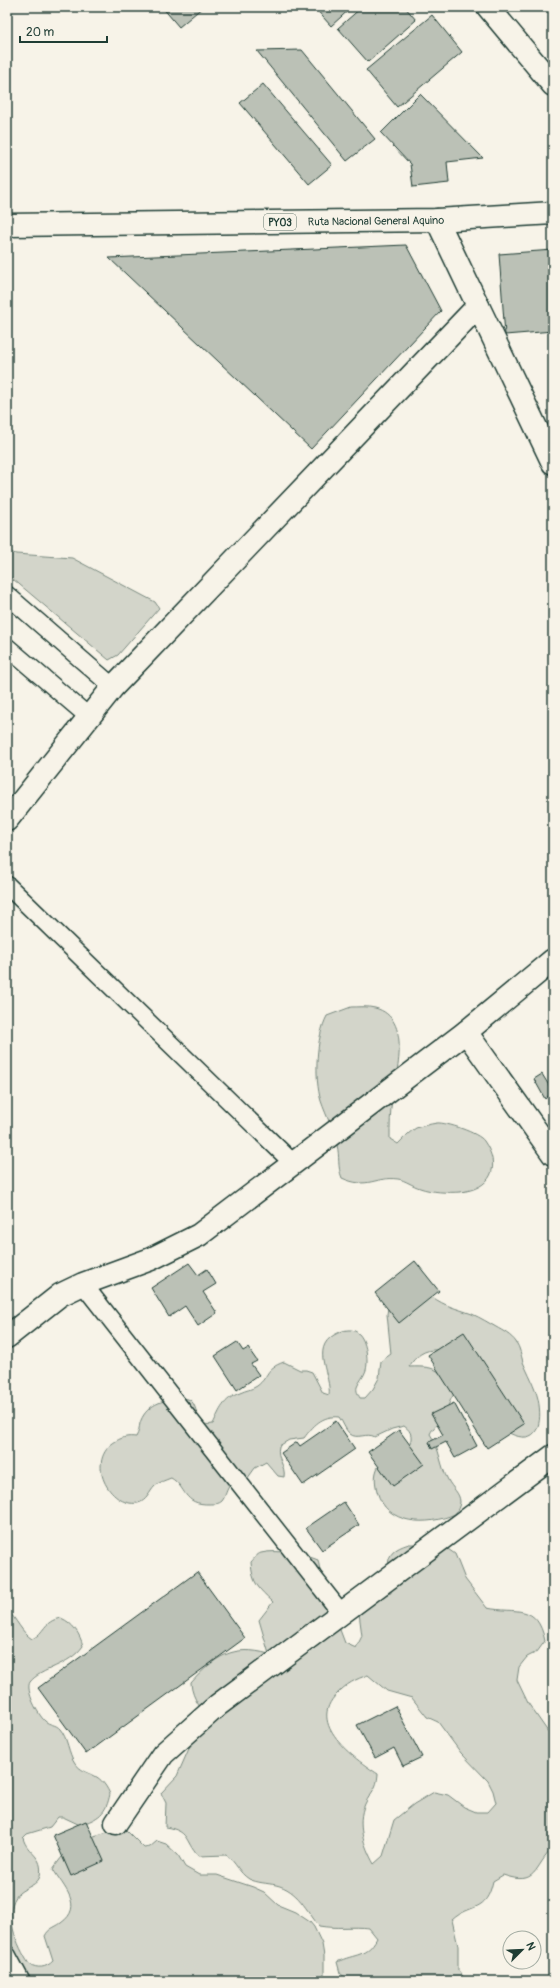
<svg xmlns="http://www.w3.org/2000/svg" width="560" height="1988" font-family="Pangolin,sans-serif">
  <rect width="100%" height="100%" fill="#f7f3e8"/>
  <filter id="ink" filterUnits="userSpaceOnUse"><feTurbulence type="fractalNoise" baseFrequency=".025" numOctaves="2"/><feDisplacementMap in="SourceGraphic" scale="8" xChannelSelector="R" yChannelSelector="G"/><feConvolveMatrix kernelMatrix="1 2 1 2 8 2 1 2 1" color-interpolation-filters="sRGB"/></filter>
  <g filter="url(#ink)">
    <g fill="#d3d5ca" stroke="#79897f" fill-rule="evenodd">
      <path d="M7,551L16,554L72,558L155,602L159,608L118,655L109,660L7,574Z"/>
      <path d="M351,1007C358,1007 368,1006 375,1008C413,1018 396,1074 392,1099C390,1113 390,1126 390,1139L398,1144C403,1139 409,1132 416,1128C422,1126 430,1124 437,1123C446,1122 479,1133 484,1141C502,1167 491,1189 460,1192C448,1193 431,1192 420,1188C413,1186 405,1180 398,1179C375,1176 368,1190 342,1178C337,1166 340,1157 337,1145C334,1130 326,1116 321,1101C314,1078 316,1037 327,1016Z"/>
      <path d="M431,1296C446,1307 456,1308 472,1314C481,1318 489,1323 496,1327C503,1331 511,1335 516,1342C520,1348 521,1355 523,1362C528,1374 535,1386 538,1399C543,1423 538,1447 509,1433L437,1350C425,1349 415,1356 409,1367C440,1366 438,1370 455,1393C448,1401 448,1411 442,1419C438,1425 433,1427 430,1434C440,1448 440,1466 448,1480C452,1488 460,1493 460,1502C460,1506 457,1511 455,1514C428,1526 386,1526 377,1491C375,1483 374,1475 378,1467L409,1447C412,1438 413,1432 404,1426L392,1429L375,1437C367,1432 357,1440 350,1434C345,1430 343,1422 339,1417C322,1415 313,1426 304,1438L289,1440L279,1446C276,1458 286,1466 284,1477L278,1476L266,1462L255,1468L245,1482L231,1484C226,1489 226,1496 222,1501C219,1504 214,1504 210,1504C182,1505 187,1487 171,1478C166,1480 159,1482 155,1486C149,1492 147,1501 138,1503C109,1508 84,1460 116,1441C123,1437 128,1436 136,1437C139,1432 139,1428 140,1423C145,1407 159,1401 174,1399C179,1399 185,1397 190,1400C200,1407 193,1428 213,1424C220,1410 223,1399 240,1393C246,1390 251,1390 257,1386C270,1376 264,1369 284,1362L300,1370H306L312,1372L323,1393L329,1395C332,1376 310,1349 334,1335C338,1333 343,1330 348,1330C366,1328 369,1359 366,1370C364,1377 359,1381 357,1387C356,1391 358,1394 360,1398H365L373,1389L379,1378L381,1361L391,1354L387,1314L388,1308Z"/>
      <path d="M409,1544H433L445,1547L455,1554L465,1579L487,1608C516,1614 537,1602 545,1641L537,1652L527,1657L519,1667L517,1680L528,1703L553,1739V1848C533,1867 538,1887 503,1875L493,1881C486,1914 472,1902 452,1920L458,1946V1970L467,1981H349L340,1973L337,1962C356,1953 366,1958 377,1938L369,1928C352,1926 336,1929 319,1926C306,1910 298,1890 276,1885C267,1883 257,1883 249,1879C238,1872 237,1863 226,1855L198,1856C184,1840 190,1831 165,1827L166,1803L161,1793L177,1776L191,1744L201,1736L208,1726C204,1708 192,1701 191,1683C215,1656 233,1644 269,1654L259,1620L273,1602C258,1588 252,1583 251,1562C254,1559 257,1554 261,1553C276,1549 304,1554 318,1560L323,1585L345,1643L356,1648L362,1636L359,1613L380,1596L391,1593C391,1569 378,1553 409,1544ZM368,1675L387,1691L412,1698L427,1717L438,1722L461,1753L488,1781L493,1791L496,1803L488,1812H476L464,1807L448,1795L434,1792L414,1804L394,1820L383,1856L374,1864C364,1846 356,1824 365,1804C371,1791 377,1790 378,1774C353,1758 306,1724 337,1694C346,1684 356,1679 368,1675Z"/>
      <path d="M7,1610C17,1619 21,1632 32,1639C45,1633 43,1621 61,1618C73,1623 80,1634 83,1646C69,1666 41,1668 30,1682C25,1690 38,1715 45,1721C49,1725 56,1724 60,1729C68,1738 68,1753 75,1763C86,1778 99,1769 110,1794C106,1814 99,1818 80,1825L63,1817H58L50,1827L27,1834L23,1838C27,1854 44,1855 40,1876C38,1885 26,1887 19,1893C1,1911 18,1947 29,1964C38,1969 46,1968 53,1961L45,1936C49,1928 54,1928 61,1923C85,1906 63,1887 53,1869C58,1862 63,1855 69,1849C83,1838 108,1830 126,1830L144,1848L150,1847L157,1841L166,1844L178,1855L185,1867L199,1875H217L253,1887L264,1892L278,1905L295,1912L310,1922L314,1927L322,1944L324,1956V1981H7Z"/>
    </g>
    <g fill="#bbc1b6" stroke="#1f3d34">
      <path d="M162,7H203L179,27Z"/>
      <path d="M314,7H352L331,26Z"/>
      <path d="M362,7H405L416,20L368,62L338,28Z"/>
      <path d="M432,15L462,52L397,107L366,70Z"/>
      <path d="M302,50L375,139L347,161L257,51Z"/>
      <path d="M263,84L332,165L309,184L240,103Z"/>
      <path d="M420,94L483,158L447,162L449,183L413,187L410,164L381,133Z"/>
      <path d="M406,245L441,311L311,449L109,258Z"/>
      <path d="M553,250V331L505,335L499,254Z"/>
      <path d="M542,1074L553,1092L545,1099L534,1079Z"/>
      <path d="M415,1261L439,1291L399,1323L375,1293Z"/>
      <path d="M189,1263L198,1275L207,1269L216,1284L203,1292L217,1313L198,1326L185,1306L169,1317L151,1288Z"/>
      <path d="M464,1332L524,1424L487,1448L428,1355Z"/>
      <path d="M237,1342L243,1351L248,1348L257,1361L251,1364L259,1375L237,1390L215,1356Z"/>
      <path d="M454,1403L477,1446L455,1458L446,1442L432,1449L429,1442L443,1435L431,1414Z"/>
      <path d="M336,1421L355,1449L303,1485L281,1453L297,1442L300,1446Z"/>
      <path d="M399,1430L424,1464L393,1486L368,1452Z"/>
      <path d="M344,1502L359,1525L322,1550L306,1528Z"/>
      <path d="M197,1572L245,1638L86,1754L38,1688Z"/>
      <path d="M395,1706L422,1757L403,1766L394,1748L375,1758L357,1725Z"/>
      <path d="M86,1821L104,1861L71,1876L53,1835Z"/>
    </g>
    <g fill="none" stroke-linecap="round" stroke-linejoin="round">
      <g stroke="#1f3d34" stroke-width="20">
        <g id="lane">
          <path d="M7,595L113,687"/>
          <path d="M7,647L89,717"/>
          <path d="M7,885L293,1163"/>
          <path d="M83,1284L342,1614"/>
          <path d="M7,1955L21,1981"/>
        </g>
      </g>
      <g stroke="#1f3d34" stroke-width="25">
        <g id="street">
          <path d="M437,220L553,463"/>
          <path d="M7,820L113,687L478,306"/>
          <path d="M466,1032L553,1154"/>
          <path d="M7,1337L60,1295L83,1284L151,1259L199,1235L466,1032L553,960"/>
          <path d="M116,1823L163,1754L218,1705L553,1456"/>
        </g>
      </g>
      <g stroke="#1f3d34" stroke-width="25">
        <path id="secondary" d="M488,7L553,85"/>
      </g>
      <g stroke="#1f3d34" stroke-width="25">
        <g id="highway">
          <path id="s1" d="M7,225L437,220L553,213"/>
        </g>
      </g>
      <use href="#lane" stroke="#f7f3e8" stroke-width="17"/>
      <use href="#street" stroke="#f7f3e8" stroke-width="22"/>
      <use href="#secondary" stroke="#f7f3e8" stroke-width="22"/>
      <use href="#highway" stroke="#f7f3e8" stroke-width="22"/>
    </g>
  </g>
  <g text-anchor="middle" stroke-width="4" stroke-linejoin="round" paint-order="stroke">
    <rect fill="#f7f3e8" stroke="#60746a" stroke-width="1" x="264" y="214" width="32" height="16" rx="3"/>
    <g font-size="10" font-weight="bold" fill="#1f3d34">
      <text x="280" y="226">PY03</text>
    </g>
    <g font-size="11" fill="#1f3d34" stroke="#f7f3e8">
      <text dy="4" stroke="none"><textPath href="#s1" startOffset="369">Ruta Nacional General Aquino</textPath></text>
    </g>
  </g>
  <rect width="560" height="1988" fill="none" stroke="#f7f3e8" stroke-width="24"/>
  <rect x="12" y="12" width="536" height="1964" fill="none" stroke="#1f3d34" stroke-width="1.5" filter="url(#ink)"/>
  <g transform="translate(522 1950) rotate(66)"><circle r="19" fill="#f7f3e8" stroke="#a1aaa0"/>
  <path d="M0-3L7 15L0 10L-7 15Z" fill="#1f3d34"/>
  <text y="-6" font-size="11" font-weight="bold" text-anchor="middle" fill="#1f3d34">N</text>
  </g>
  <path d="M20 36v6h87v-6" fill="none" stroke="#1f3d34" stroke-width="2"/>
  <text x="26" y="36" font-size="12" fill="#1f3d34" stroke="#f7f3e8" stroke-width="3" paint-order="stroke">20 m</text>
</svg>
